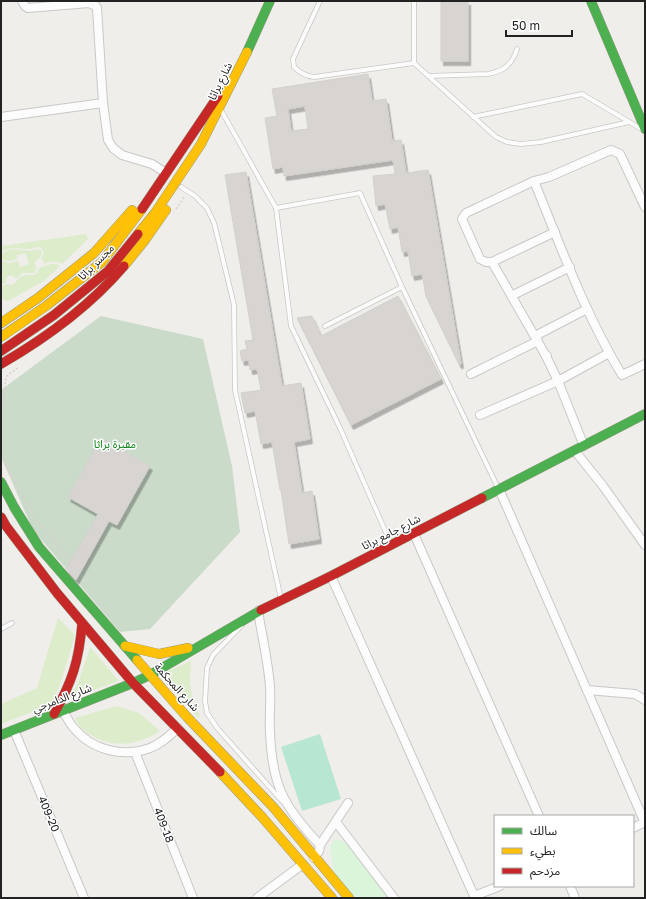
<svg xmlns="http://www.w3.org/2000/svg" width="646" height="899" font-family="'Golos Text','Noto Sans Arabic',sans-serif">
  <defs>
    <filter id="shadow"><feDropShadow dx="2.5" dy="4.5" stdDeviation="0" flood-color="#0004"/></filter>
  </defs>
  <rect width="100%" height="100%" fill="#f0eeeb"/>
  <g fill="#ddeccb">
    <path d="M86,234L88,239L62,264C56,261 51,261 44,264L43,260L41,259L44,253L43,250L39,247C35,247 33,249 29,249C18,249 11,246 1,252V246Z"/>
    <path d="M14,249L31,251L37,249L40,250L42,252L40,257L35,262V266L37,267L34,273H22L16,279L14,277L10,275L6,278V283L3,284L1,283L2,265L1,261L10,263L18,261L20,267L29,264L25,253L16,256L18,259C11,261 7,262 1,259V254L8,250Z"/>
    <path d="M50,264H57L60,266L44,281L10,300L6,301L1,298V285L3,286L7,284L11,285L14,284L20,277L25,275H33L36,274L39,268Z"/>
    <path d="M58,618L75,635L61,682L54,698L47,706L1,724V704L37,688Z"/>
    <path d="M90,647L119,681L69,699L78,683Z"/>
    <path d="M191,661L190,683L193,702L200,715L199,719L165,681L164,676L166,672Z"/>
    <path d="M117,706L139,713L160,731C137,747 106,749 84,730C80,727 77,722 75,718Z"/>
  </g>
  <path fill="#cadbca" d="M101,316L203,339L232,466L240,532L150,629L120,632L33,530L2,459L1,390Z"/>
  <path fill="#daf5da" d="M336,839L342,841L349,847L392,898H354C334,876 332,875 331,845Z"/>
  <path fill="#b7e6d2" d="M320,734L341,799L302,811L281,747Z"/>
  <g fill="#d7d4d2" stroke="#d3d0cc" fill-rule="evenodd" filter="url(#shadow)">
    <rect x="441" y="1" width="27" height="60"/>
    <path d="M368,74L372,101L386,99L392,141L401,140L406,173L428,170L461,364H459L426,296L422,274L412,276L408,251L402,252L398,227L390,229L385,204L376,206L373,176L395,174L393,160L284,176L283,167L273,169L265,118L277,116L272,89ZM305,106L308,129L291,131L288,109Z"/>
    <path d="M246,172L282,386L301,383L310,439L294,442L302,493L312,491L319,539L289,544L281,490H280L272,442L261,444L255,411L245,413L241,393L261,390L257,369L250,370L249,360L242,361L240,351L247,349L245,341L253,340L225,175Z"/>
    <path d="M398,296L441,379L351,425L297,318L312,316L321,336Z"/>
    <path d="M101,438L150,466L117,525L109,521L76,580L66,569L98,514L68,497Z"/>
  </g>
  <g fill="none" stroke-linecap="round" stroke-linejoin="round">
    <g stroke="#c9c8c7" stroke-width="5.5">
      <g id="lane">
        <path d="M320,1L293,59L294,67C300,73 305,76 314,77L414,63"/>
        <path d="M414,1V63L496,137L507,142L521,144L541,142L629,122"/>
        <path d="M428,76L488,74C504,71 512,65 517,49"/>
        <path d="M221,110L276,208L291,326L340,428L391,544"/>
        <path d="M473,117L582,94L643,130"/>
        <path d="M181,187L195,196L207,208L214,223L219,243L234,305L235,390L281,599"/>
        <path d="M276,208L360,193L402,287L498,488"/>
        <path d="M325,326L402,287"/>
        <path d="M241,626L213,655L207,668L205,701L207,713L218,729L283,802"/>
        <path d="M1,629L12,623"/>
      </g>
    </g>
    <g stroke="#c9c8c7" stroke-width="10">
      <g id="street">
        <path d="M103,103L108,140L113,148L122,155L152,164L163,171"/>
        <path d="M1,117L103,103L97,8L96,6L89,3L28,8L25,6L22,1"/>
        <path d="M534,181C561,247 585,314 622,375L645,364"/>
        <path d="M555,232L492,262H486L480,259L462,219L466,213L534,181L549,177L611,150L620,154L645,207"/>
        <path d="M492,262L546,356"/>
        <path d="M511,296L570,267"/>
        <path d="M535,336L587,309"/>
        <path d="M547,356H546L558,381L584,446"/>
        <path d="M471,374L538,341"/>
        <path d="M480,415L558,381L609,353"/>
        <path d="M575,451L603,486L645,545"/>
        <path d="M499,489L645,823"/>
        <path d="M414,534L539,816"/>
        <path d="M331,576L475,898"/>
        <path d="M258,611C262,636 268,661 270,686C271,701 269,717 270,732C272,785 283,806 320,845L319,851L314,858"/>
        <path d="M587,690L635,694L645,700"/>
        <path d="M63,711C66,716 69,722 73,727C91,750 123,758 150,748C161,744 169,736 178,728"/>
        <path d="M14,730L84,898"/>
        <path d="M135,752L193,898"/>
        <path d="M336,822L394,898"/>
        <path d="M633,828L645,822"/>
        <path d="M320,845L348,803"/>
        <path d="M570,886L575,898"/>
        <path d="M474,896L500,886"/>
        <path d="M257,898L303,864"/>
      </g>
    </g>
    <g stroke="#999a82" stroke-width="10">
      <g id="fast">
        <path d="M591,1L645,129"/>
        <path d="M247,52L270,1"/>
        <path d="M1,482L14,507L39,547L137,660"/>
        <path d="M482,498L645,414"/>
        <path d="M1,735L133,683L150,675L261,610"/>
      </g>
    </g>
    <g stroke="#999a82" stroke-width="10">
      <g id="slow">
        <path d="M138,234L155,213L201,144L247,52"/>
        <path d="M124,266L145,240L166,210"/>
        <path d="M1,323L38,298L94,253L132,210"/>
        <path d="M1,337L46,306L102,262L142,209"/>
        <path d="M125,646L159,654L188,648"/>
        <path d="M137,660L187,717L274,808L349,898"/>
        <path d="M220,772L262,817L332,898"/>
      </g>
    </g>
    <g stroke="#999a82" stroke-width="10">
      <g id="jam">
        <path d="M142,209L218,96"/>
        <path d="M1,351L54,315L108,271L138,234"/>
        <path d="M1,364C46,338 90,306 124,266"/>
        <path d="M1,517L6,526L57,593L133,683L220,772"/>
        <path d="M261,610L331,576L482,498"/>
        <path d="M54,714C72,682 79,661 82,624"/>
      </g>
    </g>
    <g stroke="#dccecd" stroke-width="1.5" stroke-dasharray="2 2" stroke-linecap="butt">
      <path d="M176,209L185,196"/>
      <path d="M1,416L6,377L9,374L19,367"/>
      <path d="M1,457L39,525L71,558"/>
    </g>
    <use href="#lane" stroke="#fdfcfc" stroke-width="4"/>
    <use href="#street" stroke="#fdfcfc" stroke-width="8"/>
    <use href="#fast" stroke="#4caf50" stroke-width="9"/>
    <use href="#slow" stroke="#ffc107" stroke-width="9"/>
    <use href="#jam" stroke="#c62828" stroke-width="9"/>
  </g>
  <g text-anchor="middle" stroke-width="3" stroke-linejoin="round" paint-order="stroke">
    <g font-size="11" fill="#222" stroke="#fff">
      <text transform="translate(220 81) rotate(-64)" y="4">شارع براثا</text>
      <text transform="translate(96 262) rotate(-45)" y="4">مجسر براثا</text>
      <text transform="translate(391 532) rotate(-27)" y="4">شارع جامع براثا</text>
      <text transform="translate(177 687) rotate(48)" y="4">شارع المحكمة</text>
      <text transform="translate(62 698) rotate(-21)" y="4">شارع الدامرجي</text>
      <text transform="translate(49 814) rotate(67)" y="4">409-20</text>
      <text transform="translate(164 825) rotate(69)" y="4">409-18</text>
    </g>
    <g font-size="11" fill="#0c8416" stroke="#fff">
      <text x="115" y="448">مقبرة براثا</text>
    </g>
  </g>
  <rect width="646" height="899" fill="none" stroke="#222222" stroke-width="4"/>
  <rect x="494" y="815" width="140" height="72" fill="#ffffff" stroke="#a7a7a7"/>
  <rect x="502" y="828" width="20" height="6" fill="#4caf50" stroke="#a7a7a7"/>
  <text x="530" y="835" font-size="12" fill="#222222">سالك</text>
  <rect x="502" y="848" width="20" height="6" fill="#ffc107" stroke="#a7a7a7"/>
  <text x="530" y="855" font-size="12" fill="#222222">بطيء</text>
  <rect x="502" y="868" width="20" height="6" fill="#c62828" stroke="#a7a7a7"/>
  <text x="530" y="875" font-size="12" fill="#222222">مزدحم</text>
  <path d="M506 30v6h66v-6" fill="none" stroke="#222222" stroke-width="2"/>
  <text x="512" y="30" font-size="12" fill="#222222" stroke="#ffffff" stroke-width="3" paint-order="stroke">50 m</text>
</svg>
